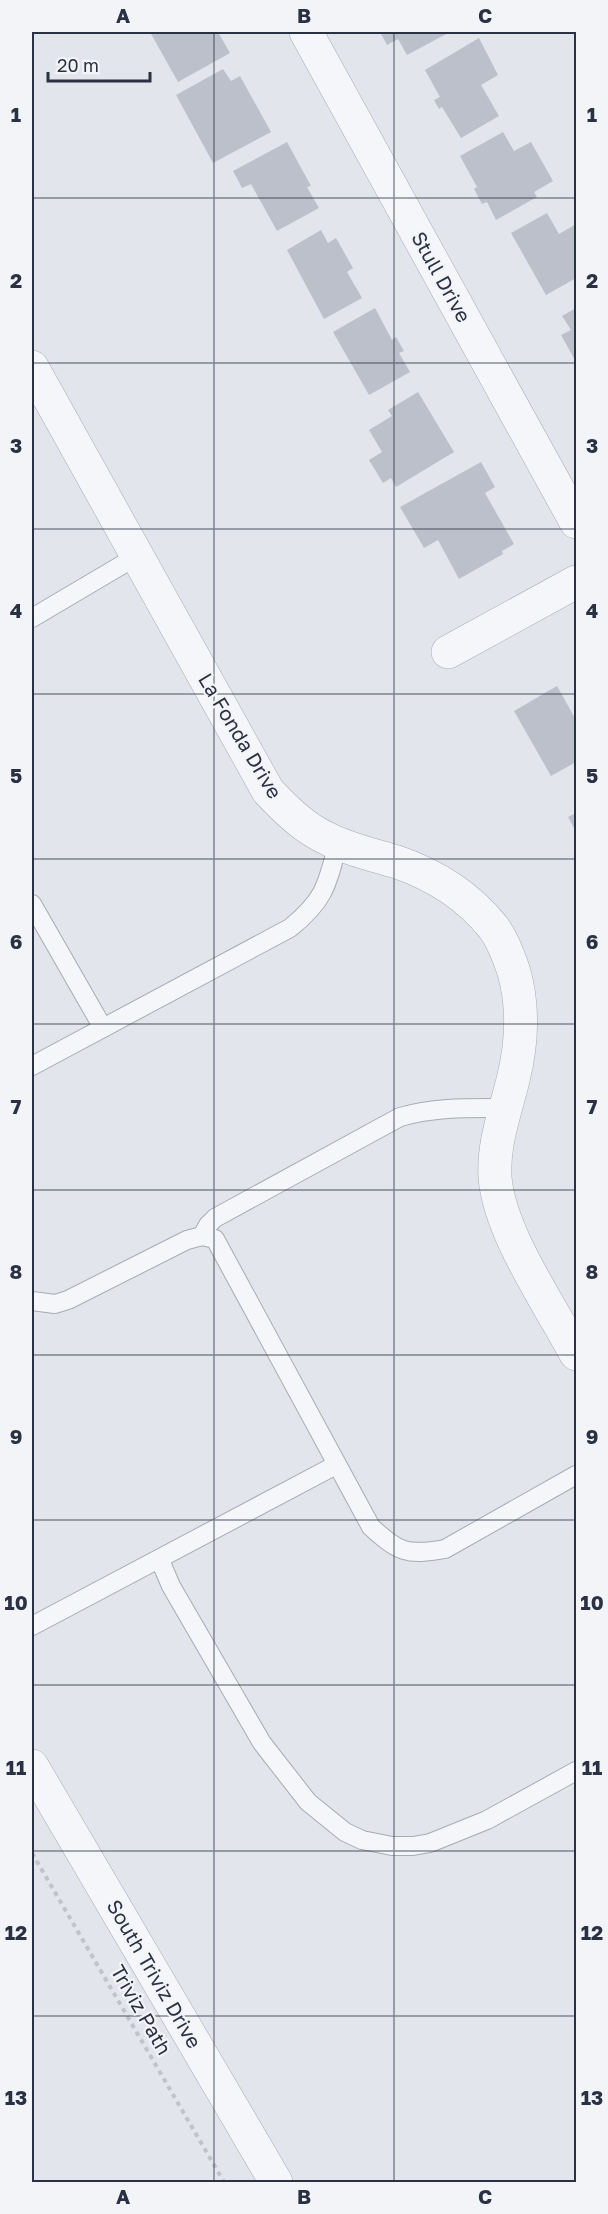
<svg xmlns="http://www.w3.org/2000/svg" width="608" height="2214" font-family="'Golos Text',sans-serif">
  <rect width="100%" height="100%" fill="#e2e5eb"/>
  <g fill="#bcc0cb">
    <path d="M150,32H218L230,53L178,82Z"/>
    <path d="M380,32H450L407,55L398,39L387,45Z"/>
    <path d="M479,38L498,75L481,85L499,116L461,138L442,107L439,109L434,100L440,97L425,70Z"/>
    <path d="M223,69L231,81L240,76L271,132L213,163L176,95Z"/>
    <path d="M503,132L514,151L531,142L553,181L534,192L537,197L496,220L487,202L482,204L474,189L477,187L460,156Z"/>
    <path d="M287,142L311,186L307,187L319,208L277,231L251,184L242,188L233,171Z"/>
    <path d="M547,213L559,234L576,224V278L546,295L511,233Z"/>
    <path d="M321,230L328,243L336,238L353,268L347,272L362,298L324,319L287,250Z"/>
    <path d="M375,308L392,340L396,337L404,351L399,353L410,372L369,395L333,332Z"/>
    <path d="M576,308V362L561,335L571,330L562,316Z"/>
    <path d="M418,392L454,452L396,487L391,478L383,483L369,460L382,452L369,430L392,416L388,410Z"/>
    <path d="M481,462L495,487L485,493L514,544L502,551L503,554L459,579L438,540L424,548L400,507Z"/>
    <path d="M557,686L576,720V762L551,776L514,711Z"/>
    <path d="M576,813V832L568,817Z"/>
  </g>
  <g fill="none" stroke-linecap="round" stroke-linejoin="round">
    <g stroke="#a7abb5" stroke-width="20">
      <g id="service">
        <path d="M32,618L137,556"/>
        <path d="M32,904L103,1028"/>
        <path d="M32,1066L290,928C325,900 327,885 338,843"/>
        <path d="M202,1236L208,1225L215,1218L400,1117C435,1107 468,1108 504,1108"/>
        <path d="M32,1301L55,1304L68,1300L187,1240L202,1236L215,1239L371,1527C399,1552 406,1556 445,1549L576,1475"/>
        <path d="M160,1560L171,1586L262,1743L308,1802L345,1832L362,1840L392,1846H413L430,1843L487,1820L576,1771"/>
        <path d="M32,1626L336,1465"/>
      </g>
    </g>
    <g stroke="#a7abb5" stroke-width="34">
      <g id="minor">
        <path d="M306,32L576,522"/>
        <path d="M32,367L268,791C286,810 304,828 328,839C350,850 374,855 397,862C435,875 468,896 493,927C503,940 509,957 514,972C524,1008 522,1044 513,1080C505,1113 493,1143 495,1177C499,1232 550,1305 576,1354"/>
        <path d="M448,652L576,582"/>
      </g>
    </g>
    <g stroke="#a7abb5" stroke-width="34">
      <path id="tertiary" d="M32,1766L276,2182"/>
    </g>
    <path stroke="#c0c3ca" stroke-width="4" stroke-dasharray="4.5 4.5" stroke-linecap="butt" d="M32,1853L224,2182"/>
    <use href="#service" stroke="#f5f6f9" stroke-width="18"/>
    <use href="#minor" stroke="#f5f6f9" stroke-width="33"/>
    <use href="#tertiary" stroke="#f5f6f9" stroke-width="33"/>
  </g>
  <path fill="none" stroke="#2a3143" stroke-width="1.5" stroke-opacity="0.55" d="M214,32V2182M394,32V2182M32,198H576M32,363H576M32,529H576M32,694H576M32,859H576M32,1024H576M32,1190H576M32,1355H576M32,1520H576M32,1685H576M32,1851H576M32,2016H576"/>
  <g text-anchor="middle" stroke-width="4.5" stroke-linejoin="round" paint-order="stroke">
    <g font-size="20" fill="#2a3143" stroke="#f2f4f8">
      <text transform="translate(441 277) rotate(61)" y="7">Stull Drive</text>
      <text transform="translate(240 736) rotate(59)" y="7">La Fonda Drive</text>
      <text transform="translate(154 1974) rotate(60)" y="7">South Triviz Drive</text>
      <text transform="translate(141 2010) rotate(60)" y="7">Triviz Path</text>
    </g>
  </g>
  <rect width="608" height="2214" fill="none" stroke="#f2f4f8" stroke-width="66"/>
  <path d="M48 72v9h102v-9" fill="none" stroke="#2a3143" stroke-width="3"/>
  <text x="57" y="72" font-size="18" fill="#2a3143" stroke="#f2f4f8" stroke-width="4.5" paint-order="stroke">20 m</text>
  <rect x="33" y="33" width="542" height="2148" fill="none" stroke="#2a3143" stroke-width="2"/>
  <g font-size="20" text-anchor="middle" font-weight="bold" fill="#2a3143">
    <text x="123" y="23">A</text>
    <text x="304" y="23">B</text>
    <text x="485" y="23">C</text>
    <text x="16" y="122">1</text>
    <text x="592" y="122">1</text>
    <text x="16" y="288">2</text>
    <text x="592" y="288">2</text>
    <text x="16" y="453">3</text>
    <text x="592" y="453">3</text>
    <text x="16" y="618">4</text>
    <text x="592" y="618">4</text>
    <text x="16" y="783">5</text>
    <text x="592" y="783">5</text>
    <text x="16" y="949">6</text>
    <text x="592" y="949">6</text>
    <text x="16" y="1114">7</text>
    <text x="592" y="1114">7</text>
    <text x="16" y="1279">8</text>
    <text x="592" y="1279">8</text>
    <text x="16" y="1444">9</text>
    <text x="592" y="1444">9</text>
    <text x="16" y="1610">10</text>
    <text x="592" y="1610">10</text>
    <text x="16" y="1775">11</text>
    <text x="592" y="1775">11</text>
    <text x="16" y="1940">12</text>
    <text x="592" y="1940">12</text>
    <text x="16" y="2105">13</text>
    <text x="592" y="2105">13</text>
    <text x="123" y="2204">A</text>
    <text x="304" y="2204">B</text>
    <text x="485" y="2204">C</text>
  </g>
</svg>
